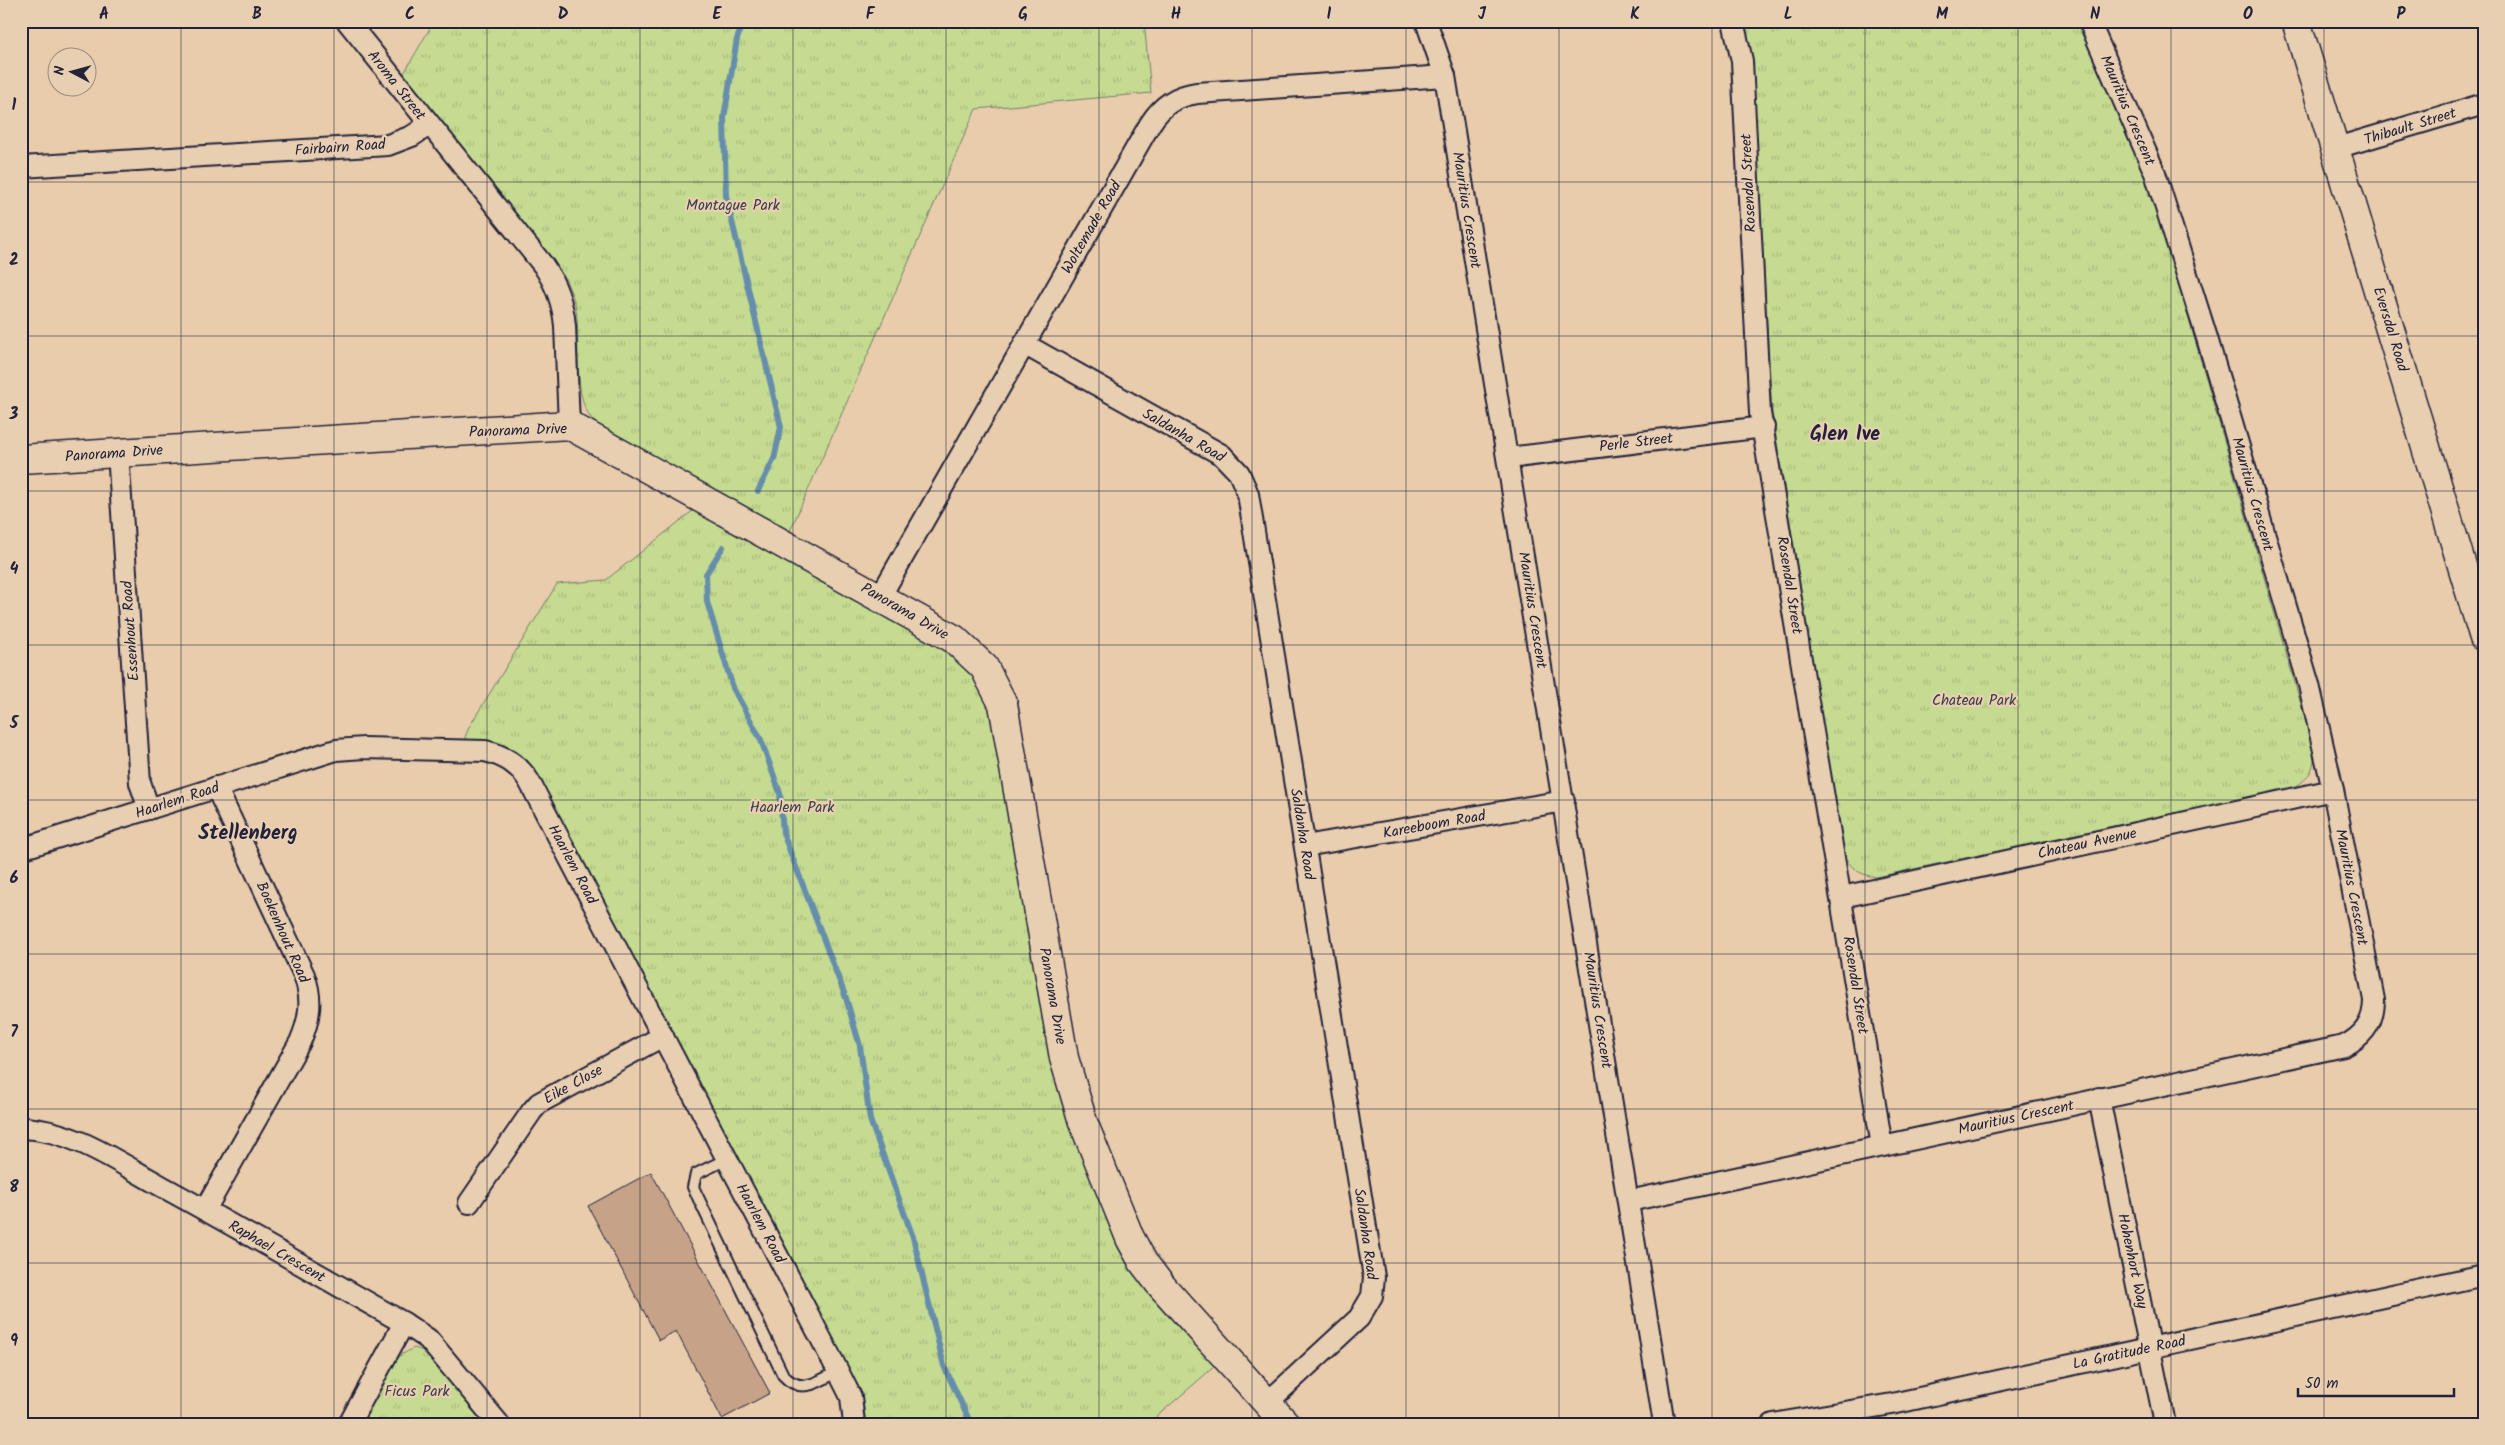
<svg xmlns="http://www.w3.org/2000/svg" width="2505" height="1445" font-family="Kalam,sans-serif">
  <defs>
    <pattern id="grass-tufts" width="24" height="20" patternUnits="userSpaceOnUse" patternTransform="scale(1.25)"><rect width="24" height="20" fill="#c5db91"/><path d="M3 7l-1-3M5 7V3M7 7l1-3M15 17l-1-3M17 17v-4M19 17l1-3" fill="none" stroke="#a9bc7e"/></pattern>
  </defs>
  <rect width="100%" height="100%" fill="#e9ccac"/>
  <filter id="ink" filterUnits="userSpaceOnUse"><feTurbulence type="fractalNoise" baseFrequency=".02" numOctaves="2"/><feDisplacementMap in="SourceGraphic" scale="10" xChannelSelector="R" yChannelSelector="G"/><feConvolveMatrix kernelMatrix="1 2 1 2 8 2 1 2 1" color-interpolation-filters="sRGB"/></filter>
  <g filter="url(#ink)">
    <g fill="url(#grass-tufts)" stroke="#747e66">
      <path d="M434,21H1144L1151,93L976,109L790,531L594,422C571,398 581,341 576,309C574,298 569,287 564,276L403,75Z"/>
      <path d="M1745,21H2077L2123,119L2155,203L2314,749C2316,769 2308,782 2289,789L1876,877C1860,875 1851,869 1844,855L1772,412L1751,53Z"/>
      <path d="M695,509L949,653L976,679L988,703L1053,1070L1069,1124L1118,1248C1142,1293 1180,1328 1215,1366L1148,1424H866L862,1393L536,773C517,746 495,742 464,740L469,727L557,584L606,580Z"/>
      <path d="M414,1348L427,1352L486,1424H362L399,1356Z"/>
    </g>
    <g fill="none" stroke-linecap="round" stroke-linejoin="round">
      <g stroke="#668eab" stroke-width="6">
        <path d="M744,21L737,39L724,118L726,196L781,427L774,459L758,491"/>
        <path d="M723,547L706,574L707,602L733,688L761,740L780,793L783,833L846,998L860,1046L870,1120L913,1237L944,1366L971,1424"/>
      </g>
    </g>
    <path fill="#c6a288" stroke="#22223b" d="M651,1172L770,1393L722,1419L676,1331L659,1340L588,1206Z"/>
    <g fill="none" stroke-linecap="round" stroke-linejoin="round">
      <g stroke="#22223b" stroke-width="14">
        <path id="lane" d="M727,1159L696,1174L693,1187L783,1375C801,1395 818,1382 838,1371"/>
      </g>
      <g stroke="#22223b" stroke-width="24">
        <g id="street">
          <path d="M347,21L543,265C556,284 563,303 565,326L569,425"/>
          <path d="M1426,21L1445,76L1664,1424"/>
          <path d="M1733,21L1742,61L1760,413L1882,1146"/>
          <path d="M2336,148L2484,104"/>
          <path d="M21,167L388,145L412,136L429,125"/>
          <path d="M1024,344L1222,455L1239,473L1248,494L1374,1277L1372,1296L1359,1318L1267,1403"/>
          <path d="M118,452L140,783L149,809"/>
          <path d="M1508,458L1764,427"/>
          <path d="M880,597L1150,124C1162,105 1176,96 1197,93L1445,76"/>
          <path d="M1305,846L1564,801"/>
          <path d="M21,849L336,750L364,748L485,751C505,756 518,764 529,781L838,1371L851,1397L854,1424"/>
          <path d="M1842,897L2333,790"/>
          <path d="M2099,1098L2165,1424"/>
          <path d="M21,1128C73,1129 119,1163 163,1187C244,1231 324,1278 404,1323L428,1339L499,1424"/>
          <path d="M1629,1201L2344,1046C2364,1036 2374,1022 2374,1000L2333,790L2309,685L2207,338L2155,173L2089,21"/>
          <path d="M469,1203L532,1111L539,1103L663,1036"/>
          <path d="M205,1210L300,1042C310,1019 313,999 304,975L216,787"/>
          <path d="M349,1424L404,1323"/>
          <path d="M1773,1424L1892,1404L2484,1275"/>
        </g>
      </g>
      <g stroke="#22223b" stroke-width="31">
        <g id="secondary">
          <path d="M2296,21L2484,638"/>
          <path d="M21,459L569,425L954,639L984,667L1003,704L1064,1058L1083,1122L1130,1238L1143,1262L1159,1283L1286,1424"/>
        </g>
      </g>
      <use href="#lane" stroke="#e9cfb1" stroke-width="10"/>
      <use href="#street" stroke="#e9cfb1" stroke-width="20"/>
      <use href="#secondary" stroke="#e9cfb1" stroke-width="28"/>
    </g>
  </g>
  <path fill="none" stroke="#22223b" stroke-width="1" stroke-opacity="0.55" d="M181,21V1424M334,21V1424M487,21V1424M640,21V1424M793,21V1424M946,21V1424M1099,21V1424M1252,21V1424M1406,21V1424M1559,21V1424M1712,21V1424M1865,21V1424M2018,21V1424M2171,21V1424M2324,21V1424M21,182H2484M21,336H2484M21,491H2484M21,645H2484M21,800H2484M21,954H2484M21,1109H2484M21,1263H2484"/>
  <g text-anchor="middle" stroke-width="4.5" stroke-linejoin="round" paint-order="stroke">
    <g font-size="15" fill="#22223b" stroke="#e9cfb1">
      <text transform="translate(397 85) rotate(52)" y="5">Aroma Street</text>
      <text transform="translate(2128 110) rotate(67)" y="5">Mauritius Crescent</text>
      <text transform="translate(2410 126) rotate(-17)" y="5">Thibault Street</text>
      <text transform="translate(340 147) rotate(-4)" y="5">Fairbairn Road</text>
      <text transform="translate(1748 183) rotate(-93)" y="5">Rosendal Street</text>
      <text transform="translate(1467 210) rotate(81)" y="5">Mauritius Crescent</text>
      <text transform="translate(1091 227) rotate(-60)" y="5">Woltemade Road</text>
      <text transform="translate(2391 329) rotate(73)" y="5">Eversdal Road</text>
      <text transform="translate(518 430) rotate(-2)" y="5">Panorama Drive</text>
      <text transform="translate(1184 435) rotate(30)" y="5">Saldanha Road</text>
      <text transform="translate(1636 442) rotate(-7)" y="5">Perle Street</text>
      <text transform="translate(114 453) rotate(-4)" y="5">Panorama Drive</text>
      <text transform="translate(2253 494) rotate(74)" y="5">Mauritius Crescent</text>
      <text transform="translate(1790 585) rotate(81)" y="5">Rosendal Street</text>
      <text transform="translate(1533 610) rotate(81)" y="5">Mauritius Crescent</text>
      <text transform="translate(905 611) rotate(30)" y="5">Panorama Drive</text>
      <text transform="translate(130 631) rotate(-94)" y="5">Essenhout Road</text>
      <text transform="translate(177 800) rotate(-18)" y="5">Haarlem Road</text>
      <text transform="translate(1434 824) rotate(-10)" y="5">Kareeboom Road</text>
      <text transform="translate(1303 834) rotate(81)" y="5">Saldanha Road</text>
      <text transform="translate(2087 843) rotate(-12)" y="5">Chateau Avenue</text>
      <text transform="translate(573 864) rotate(62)" y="5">Haarlem Road</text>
      <text transform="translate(2352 887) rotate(79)" y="5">Mauritius Crescent</text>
      <text transform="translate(283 932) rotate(66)" y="5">Boekenhout Road</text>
      <text transform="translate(1856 985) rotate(81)" y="5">Rosendal Street</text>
      <text transform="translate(1053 996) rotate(80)" y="5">Panorama Drive</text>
      <text transform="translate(1598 1010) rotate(81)" y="5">Mauritius Crescent</text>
      <text transform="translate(573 1084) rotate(-29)" y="5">Eike Close</text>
      <text transform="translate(2016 1117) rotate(-12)" y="5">Mauritius Crescent</text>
      <text transform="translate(761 1223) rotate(62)" y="5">Haarlem Road</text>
      <text transform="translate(1366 1234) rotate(82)" y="5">Saldanha Road</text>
      <text transform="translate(277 1251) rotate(30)" y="5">Raphael Crescent</text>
      <text transform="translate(2133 1261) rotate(78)" y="5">Hohenhort Way</text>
      <text transform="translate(2129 1352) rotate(-12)" y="5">La Gratitude Road</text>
    </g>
    <g font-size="15" fill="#3a3e48" stroke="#e9cfb1">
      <text x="733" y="210">Montague Park</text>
      <text x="1974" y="705">Chateau Park</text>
      <text x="792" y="812">Haarlem Park</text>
      <text x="417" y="1396">Ficus Park</text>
    </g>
    <g font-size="20" font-weight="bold" fill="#22223b" stroke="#e9cfb1">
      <text x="1845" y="440">Glen Ive</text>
      <text x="248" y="839">Stellenberg</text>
    </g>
  </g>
  <rect width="2505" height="1445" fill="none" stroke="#e9cfb1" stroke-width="55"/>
  <g transform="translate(72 72) rotate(276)"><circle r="24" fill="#e9cfb1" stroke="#998a82"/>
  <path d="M0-4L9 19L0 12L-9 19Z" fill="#22223b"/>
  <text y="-8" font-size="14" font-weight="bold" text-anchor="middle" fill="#22223b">N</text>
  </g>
  <path d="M2298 1388v8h156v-8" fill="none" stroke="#22223b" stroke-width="2.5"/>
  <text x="2305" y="1388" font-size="15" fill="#22223b" stroke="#e9cfb1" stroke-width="4" paint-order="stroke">50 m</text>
  <rect x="28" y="28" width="2450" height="1390" fill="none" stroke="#22223b" stroke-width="2"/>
  <g font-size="16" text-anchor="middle" font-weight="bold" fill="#22223b">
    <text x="104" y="19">A</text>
    <text x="257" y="19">B</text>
    <text x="410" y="19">C</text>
    <text x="563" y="19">D</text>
    <text x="717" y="19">E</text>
    <text x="870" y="19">F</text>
    <text x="1023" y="19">G</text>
    <text x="1176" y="19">H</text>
    <text x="1329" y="19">I</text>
    <text x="1482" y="19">J</text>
    <text x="1635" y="19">K</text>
    <text x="1788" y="19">L</text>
    <text x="1942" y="19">M</text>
    <text x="2095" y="19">N</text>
    <text x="2248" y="19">O</text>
    <text x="2401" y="19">P</text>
    <text x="14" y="110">1</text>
    <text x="14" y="265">2</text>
    <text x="14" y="419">3</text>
    <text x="14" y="574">4</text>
    <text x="14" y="728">5</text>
    <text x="14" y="883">6</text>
    <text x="14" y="1037">7</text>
    <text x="14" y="1192">8</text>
    <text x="14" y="1346">9</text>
  </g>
</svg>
